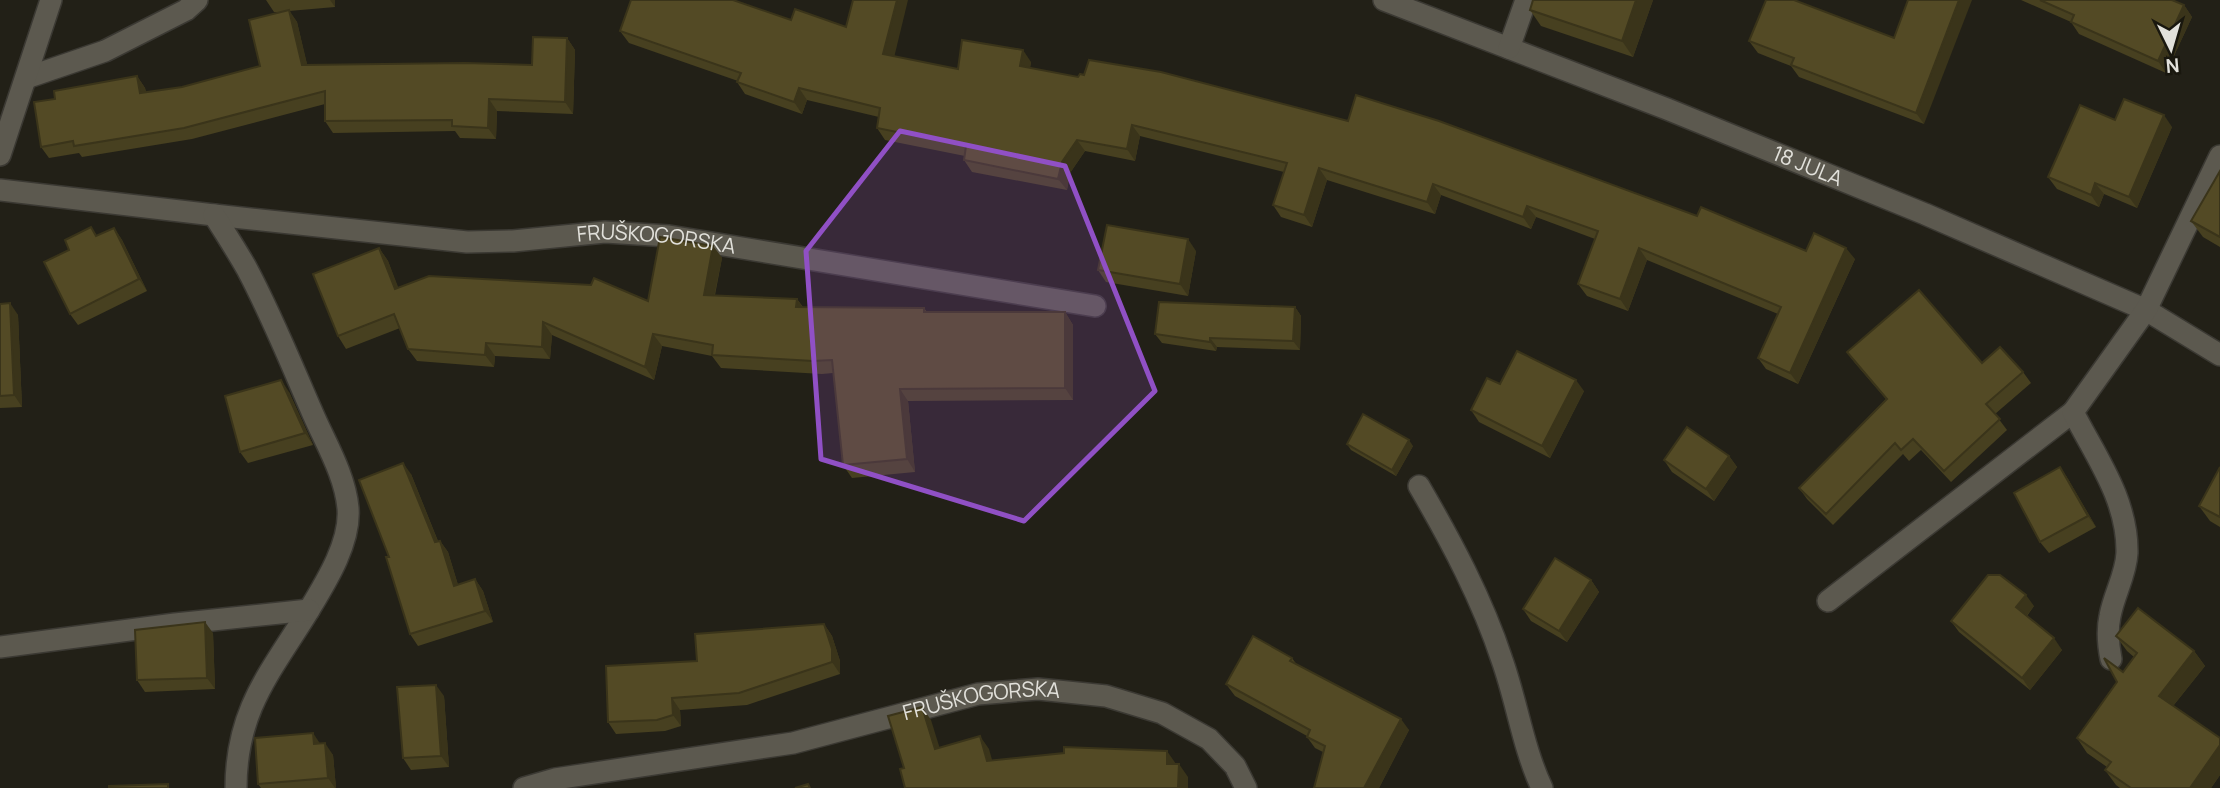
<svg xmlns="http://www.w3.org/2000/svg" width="2220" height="788" font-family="Manrope,sans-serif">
  <rect width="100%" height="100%" fill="#222017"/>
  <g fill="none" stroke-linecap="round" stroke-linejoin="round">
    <g stroke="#3b3933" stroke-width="24">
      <g id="minor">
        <path id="s1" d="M1384,0L1667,109L1925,214L2146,310L2220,355"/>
        <path d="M1509,48L1526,0"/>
        <path d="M26,78L105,51L186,10L197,0"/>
        <path d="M0,155L51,0"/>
        <path id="s2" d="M0,190L214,215L467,242L513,241L605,232L669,236L1095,306"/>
        <path d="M214,215C225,233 237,251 247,269C272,316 292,366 313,414C326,444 345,475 348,508C351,542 326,582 309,610C270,673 236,710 236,788"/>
        <path d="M1419,486C1451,541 1482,599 1502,660C1517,702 1523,748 1542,788"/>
        <path d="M1828,601L2073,412"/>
        <path d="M0,647L175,624L309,610"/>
        <path d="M2111,659C2108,644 2107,630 2110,616C2114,594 2126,575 2127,553C2128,500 2096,457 2073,412L2146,310L2220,156"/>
        <path id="s3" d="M524,788L555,779L793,743L978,694L1038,689L1106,696L1162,713L1209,739L1235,766L1246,788"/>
      </g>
    </g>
    <use href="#minor" stroke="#5c594f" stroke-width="21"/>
  </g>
  <g fill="#474020">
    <path d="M266,0H335V7L289,11L297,22L307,65H532L567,38L575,50L573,114L497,111L496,139L460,138L455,131L333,133L325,121V104L192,139L82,157L79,153L49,158L41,147L55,99L137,76L145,88L146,92L182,87L260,66L283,12H274Z"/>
    <path d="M1653,0L1633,57L1541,26L1530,10Z"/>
    <path d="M2021,0H2172L2184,5L2192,17L2166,73L2079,34L2071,22Z"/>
    <path d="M620,31L894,56L958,69L1031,62L1030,68L1697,216L1806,251L1855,259L1798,384L1766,369L1758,358L1778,314L1647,260L1628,311L1587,296L1578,284L1595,239L1536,217L1531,229L1441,195L1435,214L1327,180L1312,227L1281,217L1273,205L1284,172L1140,136L1135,161L1085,151L1070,173L1067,190L972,172L964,160L965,156L885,140L877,128L879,117L807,100L802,114L745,94L737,82L738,81L629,43Z"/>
    <path d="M1894,38L1924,124L1799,77L1791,66L1758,53L1749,41Z"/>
    <path d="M2115,120L2172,127L2137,208L2104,194L2099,207L2057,189L2048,177Z"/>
    <path d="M2220,171V247L2203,237L2191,221Z"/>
    <path d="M91,227L97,236L114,228L122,240L147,291L78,325L70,314L69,250Z"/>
    <path d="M713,246L722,258L715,295L797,299L803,307L924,308L927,312H1065L1073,325V400L908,401L915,472L852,478L843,465L833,373L822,374L721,368L712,356L662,346L654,380L552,335L550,359L495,356L494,367L417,361L408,349L400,328L346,349L338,336L379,248L388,261L398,288L648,301Z"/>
    <path d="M1196,251L1188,296L1106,282L1098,270Z"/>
    <path d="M0,304L18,315L22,407L0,408Z"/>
    <path d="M1295,307L1301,316L1300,350L1217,347L1216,351L1162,343L1155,334Z"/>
    <path d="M1847,352L1982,363L2023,372L2031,383L1995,414L2007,430L1951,482L1921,450L1909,461L1903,454L1833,525L1807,499L1799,488L1886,399L1855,363Z"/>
    <path d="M1500,384L1584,391L1550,458L1479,422L1471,410Z"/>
    <path d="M289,392L313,445L248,463L240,452Z"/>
    <path d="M1347,444L1413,446L1396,476L1351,450Z"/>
    <path d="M1729,456L1737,467L1714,501L1672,472L1664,460Z"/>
    <path d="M2060,467L2068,479L2096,527L2049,553L2040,542Z"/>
    <path d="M2220,467V527L2210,521L2199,506Z"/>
    <path d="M411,474L438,541H440L448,552L458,585L475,579L483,591L493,622L418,646L410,634L389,557Z"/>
    <path d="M1591,580L1599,592L1567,642L1531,621L1523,609Z"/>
    <path d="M2034,606L2027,616L2062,650L2030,690L1959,632L1951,621Z"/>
    <path d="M824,624L832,636L840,661V674L747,705L680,710L681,726L665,731L616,734L608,722L697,661Z"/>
    <path d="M213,633L215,689L145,692L137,680Z"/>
    <path d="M2116,636L2194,651L2205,666L2173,706L2220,775L2211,788H2120L2116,785L2105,770L2107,767L2087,753L2077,738L2134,657L2127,651Z"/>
    <path d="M1292,658L1297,665L1409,730L1379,788H1314L1323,752L1315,748L1307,737V736L1235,696L1226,684Z"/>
    <path d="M444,696L449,767L411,770L403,758Z"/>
    <path d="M320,744L333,755L336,788H261L258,784Z"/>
  </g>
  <g fill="#3a341a">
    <path d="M330,0H335V7Z"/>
    <path d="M897,0H908L892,66L883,54Z"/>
    <path d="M1636,0H1653L1633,57L1622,41Z"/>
    <path d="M1959,0H1972L1924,124L1916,113Z"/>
    <path d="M2184,5L2192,17L2166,73L2158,61Z"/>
    <path d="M289,10L297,22L310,76L302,65Z"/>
    <path d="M567,38L575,50L573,114L565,102Z"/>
    <path d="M1023,50L1031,62L1028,78L1020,66Z"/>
    <path d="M137,76L145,88L148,104L140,93Z"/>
    <path d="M799,88L807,100L802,114L794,102Z"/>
    <path d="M489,99L497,111L496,139L488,128Z"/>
    <path d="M2164,115L2172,127L2137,208L2129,197Z"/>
    <path d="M1132,125L1140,136L1135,161L1127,149Z"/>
    <path d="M1077,140L1085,151L1070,173L1067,190L1058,179L1062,162Z"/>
    <path d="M1319,168L1327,180L1312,227L1304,215Z"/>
    <path d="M2095,183L2104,194L2099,207L2091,195Z"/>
    <path d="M1433,184L1441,195L1435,214L1427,202Z"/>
    <path d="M1527,206L1536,217L1531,229L1523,217Z"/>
    <path d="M114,228L122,240L147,291L139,279Z"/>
    <path d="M1188,239L1196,251L1188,296L1180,284Z"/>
    <path d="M713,246L722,258L712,307L704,295Z"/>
    <path d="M379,248L388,261L404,302L395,289Z"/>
    <path d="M1639,248L1647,260L1628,311L1620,299Z"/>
    <path d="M1846,248L1855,259L1798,384L1790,373Z"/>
    <path d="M797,299L805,311L796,307Z"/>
    <path d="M10,303L18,315L22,407L14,395Z"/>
    <path d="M1295,307L1301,316L1300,350L1293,341Z"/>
    <path d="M1065,312L1073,325V400L1065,388Z"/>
    <path d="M543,322L552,335L550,359L542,347Z"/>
    <path d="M653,334L662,346L654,380L645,367Z"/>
    <path d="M1210,338L1217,347L1216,351L1210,342Z"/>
    <path d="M486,343L495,356L494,367L485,355Z"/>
    <path d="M281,380L289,392L313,445L305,433Z"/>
    <path d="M1576,380L1584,391L1550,458L1542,446Z"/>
    <path d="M900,389L908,401L915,472L907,459Z"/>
    <path d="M1409,440L1413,446L1396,476L1392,470Z"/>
    <path d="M1729,456L1737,467L1714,501L1706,489Z"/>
    <path d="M403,463L411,474L443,554L435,542Z"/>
    <path d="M2060,467L2068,479L2096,527L2088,516Z"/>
    <path d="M440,541L448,552L462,598L454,586Z"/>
    <path d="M475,579L483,591L493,622L485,611Z"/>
    <path d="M1591,580L1599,592L1567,642L1559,631Z"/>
    <path d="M2026,595L2034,606L2024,619L2016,607Z"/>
    <path d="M205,622L213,633L215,689L207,678Z"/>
    <path d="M824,624L832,636L840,661V674L832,662Z"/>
    <path d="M2054,638L2062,650L2030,690L2022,678Z"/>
    <path d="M2194,651L2205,666L2169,711L2159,696Z"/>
    <path d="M436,685L444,696L449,767L441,756Z"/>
    <path d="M672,698L680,710L681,726L673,715Z"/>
    <path d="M922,707L931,720L944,762L935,749Z"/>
    <path d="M1401,719L1409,730L1379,788H1364Z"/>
    <path d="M313,733L321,745L314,744Z"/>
    <path d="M980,736L989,749L996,774L987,761Z"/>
    <path d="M325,743L333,755L336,788H335L328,778Z"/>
    <path d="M2220,745V775L2211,788H2190Z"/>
    <path d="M1167,751L1176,764H1167Z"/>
    <path d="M1179,764L1188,777V788H1178Z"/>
  </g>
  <g fill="#534a25" stroke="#3a341a" stroke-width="2">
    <path d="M631,0H733L791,20L795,9L846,27L853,0H897L883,54L958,69L962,40L1023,50L1020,66L1078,77L1080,74L1084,75L1089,60L1161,72L1348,121L1356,95L1439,121L1697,216L1701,207L1806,251L1814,233L1846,248L1790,373L1758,358L1781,307L1639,248L1620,299L1578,284L1598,231L1527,206L1523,217L1433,184L1427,202L1319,168L1304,215L1273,205L1287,163L1132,125L1127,149L1077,140L1062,162L1058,179L964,160L966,146L877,128L880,108L799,88L794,102L737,82L741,73L620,31Z"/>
    <path d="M1533,0H1636L1622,41L1530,10Z"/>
    <path d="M1766,0H1794L1894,38L1908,0H1959L1916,113L1791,65L1794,58L1749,41Z"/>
    <path d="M2040,0H2172L2184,5L2158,61L2071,22L2074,15Z"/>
    <path d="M289,10L302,65L465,63L532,65L533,37L567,38L565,102L489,99L488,128L452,126V120L325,121V91L184,128L74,146L73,141L41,147L34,102L55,99L54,91L137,76L140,93L182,87L260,66L249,20Z"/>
    <path d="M2124,99L2164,115L2129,197L2095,183L2091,195L2048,177L2080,105L2115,120Z"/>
    <path d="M2220,171V237L2191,221Z"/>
    <path d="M1107,225L1188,239L1180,284L1098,270Z"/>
    <path d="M91,227L96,236L114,228L139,279L70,314L44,262L69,250L65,240Z"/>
    <path d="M660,237L713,246L704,295L797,299L796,307L924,308V312H1065V388L900,389L907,459L843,465L832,360L813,361L712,355L713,345L653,334L645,367L543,322L542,347L486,343L485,355L408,349L394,314L338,336L313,274L379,248L395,289L429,276L591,285L594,278L648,301Z"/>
    <path d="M1919,290L1982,363L2000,347L2023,372L1986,404L2000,419L1944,471L1913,439L1901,450L1895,443L1826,514L1799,488L1887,399L1847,352Z"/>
    <path d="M1159,302L1295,307L1293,341L1210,338V342L1155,334Z"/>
    <path d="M10,303L14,395L0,396V304Z"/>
    <path d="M1517,351L1576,380L1542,446L1471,410L1487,378L1500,384Z"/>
    <path d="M281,380L305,433L240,452L225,396Z"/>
    <path d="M1363,414L1409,440L1392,470L1347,444Z"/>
    <path d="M1687,427L1729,456L1706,489L1664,460Z"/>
    <path d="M403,463L435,542L440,541L454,586L475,579L485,611L410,634L386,557H389L359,480Z"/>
    <path d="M2060,467L2088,516L2040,542L2014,493Z"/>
    <path d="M2220,467V517L2199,506Z"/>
    <path d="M1555,558L1591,580L1559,631L1523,609Z"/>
    <path d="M1988,575H2000L2026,595L2016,607L2054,638L2022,678L1951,621Z"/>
    <path d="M2138,608L2194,651L2159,696L2220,738V745L2190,788H2131L2105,770L2111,762L2077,738L2117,682L2104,658L2123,672L2137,653L2116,636Z"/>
    <path d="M205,622L207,678L137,680L135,630Z"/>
    <path d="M824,624L832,649V662L739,693L672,698L673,715L657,720L608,722L606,666L697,661L695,634Z"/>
    <path d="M1253,636L1292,658L1290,661L1401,719L1364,788H1314L1325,746L1307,737L1310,730L1226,684Z"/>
    <path d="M436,685L441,756L403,758L397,687Z"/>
    <path d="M922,707L935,749L980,736L987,761L1064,753V747L1167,751V764H1179L1178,788H905L900,769L904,768L888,716Z"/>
    <path d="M313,733L314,744L325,743L328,778L258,784L255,738Z"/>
    <path d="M168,784V788H109V786Z"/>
    <path d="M808,784L810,788H795Z"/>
  </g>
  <path fill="#9050c5" fill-opacity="0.2" stroke="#9050c5" stroke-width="5" stroke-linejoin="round" d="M900,131L1065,166L1155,391L1024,521L821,459L806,251Z"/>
  <g text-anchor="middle" stroke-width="6" stroke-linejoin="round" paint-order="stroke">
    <g font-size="21" fill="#e2e1db" stroke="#19170e">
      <text dy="7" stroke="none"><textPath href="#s1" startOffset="455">18 JULA</textPath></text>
      <text dy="7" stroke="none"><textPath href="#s2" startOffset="660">FRUŠKOGORSKA</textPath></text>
      <text dy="7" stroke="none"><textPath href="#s3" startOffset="467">FRUŠKOGORSKA</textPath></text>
    </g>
  </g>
  <g transform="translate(2171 49) rotate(175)" stroke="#19170e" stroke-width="5" paint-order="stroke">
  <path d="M0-5L12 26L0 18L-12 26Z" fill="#e2e1db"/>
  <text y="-10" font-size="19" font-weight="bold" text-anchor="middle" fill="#e2e1db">N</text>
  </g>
</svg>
